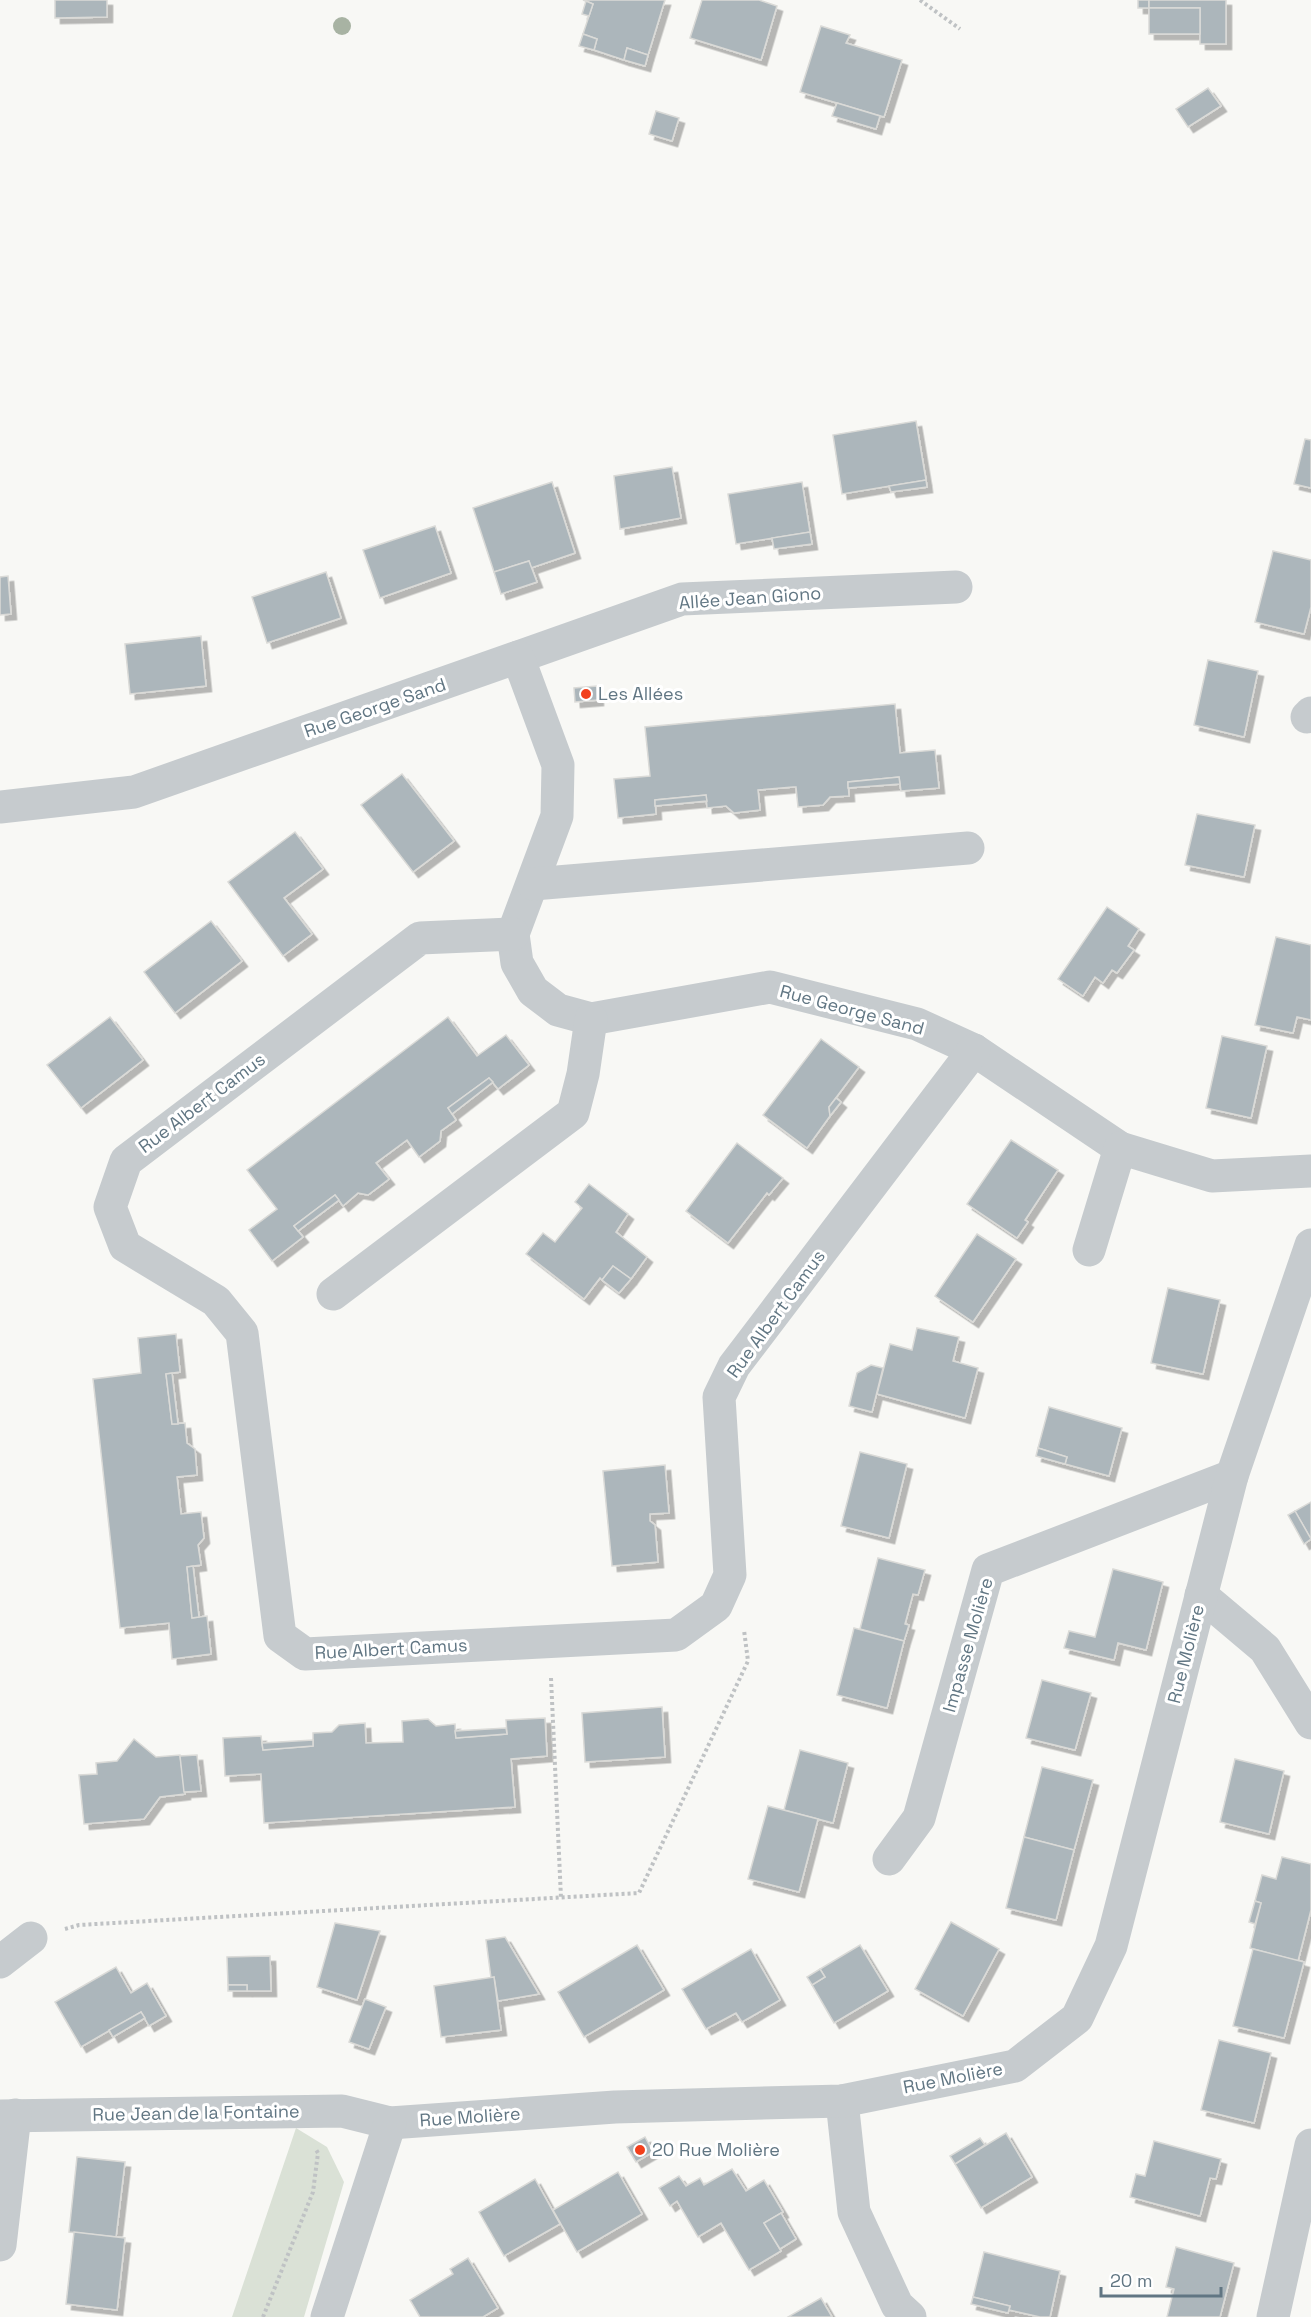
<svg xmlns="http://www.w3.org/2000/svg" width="1311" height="2317" font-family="'Space Grotesk',sans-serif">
  <defs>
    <filter id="shadow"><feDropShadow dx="5.5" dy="5.5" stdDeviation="0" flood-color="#0004"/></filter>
  </defs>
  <rect width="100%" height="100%" fill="#f8f8f5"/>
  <path fill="#dae1d6" d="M296,2128L327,2147L344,2182L304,2317H232Z"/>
  <g fill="#acb6bb" stroke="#dadad7" stroke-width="1.5" filter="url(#shadow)">
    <path d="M55,0H107V17L55,18Z"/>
    <path d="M583,0H665L648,55L627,48L624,60L594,50L597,39L583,34L593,4Z"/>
    <path d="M702,0H759L777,6L761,60L690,38Z"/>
    <rect x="1138" y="0" width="11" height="8"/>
    <path d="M1149,0H1226V44H1200V8H1149Z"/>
    <path d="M586,1L593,4L589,16L582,14Z"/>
    <rect x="1149" y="8" width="51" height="26"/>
    <path d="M821,26L850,35L846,43L902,60L884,117L800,92Z"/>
    <path d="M583,34L597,39L594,50L579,46Z"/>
    <path d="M627,48L648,55L645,66L624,60Z"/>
    <path d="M1208,88L1221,106L1188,127L1176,109Z"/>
    <path d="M837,103L880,116L876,129L832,116Z"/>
    <path d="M656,111L679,118L672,141L649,134Z"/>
    <path d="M916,421L926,480L842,494L833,435Z"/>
    <path d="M1305,439L1311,440V488L1294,484Z"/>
    <path d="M672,467L681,518L620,529L614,476Z"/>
    <path d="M926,480L927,487L891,492L889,486Z"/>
    <path d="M552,482L575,553L531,568L529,561L494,572L473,508Z"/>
    <path d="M802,482L810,532L736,544L728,494Z"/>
    <path d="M435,526L451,573L380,598L363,550Z"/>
    <path d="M810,532L812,544L774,549L772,538Z"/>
    <path d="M1273,551L1311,560V607L1304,634L1255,622Z"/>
    <path d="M529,561L537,582L501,594L494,572Z"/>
    <path d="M326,572L341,618L267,643L252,597Z"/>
    <path d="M8,576L11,614L0,615V577Z"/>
    <path d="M201,636L206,686L130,694L125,644Z"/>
    <path d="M1208,660L1258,671L1244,737L1194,725Z"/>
    <path d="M597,686L598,700L575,702L574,688Z"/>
    <path d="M895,704L900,753L935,750L939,788L901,791L899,777L848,782L849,796L830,797L823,805L798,807L796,787H793L758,790L760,810L734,813L726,806L707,808L706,795L655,800L656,814L618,818L614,779L650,776L645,727Z"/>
    <path d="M402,774L454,841L413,872L361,805Z"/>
    <path d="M899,777L900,784L848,788V782Z"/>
    <path d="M706,795L707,801L655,806V800Z"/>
    <path d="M1197,814L1255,825L1244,877L1185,865Z"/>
    <path d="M295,832L323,869L284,898L312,934L283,956L228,882Z"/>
    <path d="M1107,907L1139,929L1128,946L1134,950L1117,973L1112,970L1103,983L1095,977L1083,996L1058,979Z"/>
    <path d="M211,921L242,961L175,1013L144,972Z"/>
    <path d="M1276,937L1311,945V1020L1297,1017L1293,1033L1255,1025Z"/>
    <path d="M110,1017L143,1060L81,1108L47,1065Z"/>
    <path d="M448,1017L477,1056L506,1035L529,1065L498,1089L489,1078L448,1108L456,1120L441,1131L440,1141L419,1157L407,1140L376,1163L389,1179L368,1195L358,1193L343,1206L335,1195L294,1226L303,1237L272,1261L249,1230L277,1209L247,1170Z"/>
    <path d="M1222,1036L1267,1046L1251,1118L1206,1108Z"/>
    <path d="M821,1039L859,1067L829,1107L830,1116L807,1148L763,1115Z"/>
    <path d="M489,1078L493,1082L452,1114L448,1108Z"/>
    <path d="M836,1098L841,1102L830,1116L829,1107Z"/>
    <path d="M1011,1140L1058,1170L1025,1220L1028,1222L1017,1238L967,1204Z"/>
    <path d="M737,1143L783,1178L769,1195L767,1193L728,1243L686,1211Z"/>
    <path d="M589,1184L628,1214L616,1232L647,1257L631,1279L613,1266L602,1280L600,1278L584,1299L526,1254L543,1233L555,1242L582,1208L575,1202Z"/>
    <path d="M335,1195L339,1200L298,1231L294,1226Z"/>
    <path d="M977,1234L1016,1259L973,1322L935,1296Z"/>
    <path d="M613,1266L631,1279L619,1293L602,1280Z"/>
    <path d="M1168,1288L1220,1300L1203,1374L1151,1363Z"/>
    <path d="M917,1328L959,1337L953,1361L978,1368L965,1418L877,1394L890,1344L912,1350Z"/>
    <path d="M176,1334L180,1372L166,1374L172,1424L185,1423L187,1443L195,1449L197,1475L177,1477L181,1514L201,1512L204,1538L198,1545L201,1565L187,1567L192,1618L207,1616L211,1654L172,1659L169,1623L120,1628L93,1379L141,1373L138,1338Z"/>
    <path d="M871,1365L883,1368L872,1412L849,1406L857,1373Z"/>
    <path d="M172,1373L178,1424H172L166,1374Z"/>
    <path d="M1049,1407L1122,1428L1109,1476L1065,1464L1067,1457L1038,1448Z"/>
    <path d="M1038,1448L1067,1457L1065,1464L1036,1456Z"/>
    <path d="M860,1452L907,1464L889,1538L841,1526Z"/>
    <path d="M665,1465L669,1513L650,1514V1521L655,1525L658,1562L612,1566L603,1471Z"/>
    <path d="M1311,1502V1539L1295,1511Z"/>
    <path d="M1295,1511L1311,1539L1304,1544L1288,1515Z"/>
    <path d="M878,1558L925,1570L918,1595L913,1594L905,1624L909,1625L904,1641L860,1629Z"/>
    <path d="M193,1566L199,1617L192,1618L187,1567Z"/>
    <path d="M1113,1569L1163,1582L1146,1650L1118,1643L1114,1660L1064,1648L1069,1631L1095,1637Z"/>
    <path d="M854,1628L904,1641L887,1708L837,1695Z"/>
    <path d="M1042,1680L1091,1693L1075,1750L1026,1738Z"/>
    <path d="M662,1707L665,1757L585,1762L582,1713Z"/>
    <path d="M545,1718L547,1756L511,1759L515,1807L264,1823L261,1774L225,1776L223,1738L261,1736L263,1750L313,1746V1733L332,1732L339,1725L365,1723L366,1743L403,1742L402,1721L428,1719L436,1726L455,1724L456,1738L507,1734L506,1720Z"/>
    <path d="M506,1728L507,1734L456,1738L455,1731Z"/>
    <path d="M134,1739L156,1757L180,1755L185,1794L160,1797L144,1819L84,1824L79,1775L97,1774L96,1763L117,1761Z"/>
    <path d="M313,1740V1746L263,1750L262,1743Z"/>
    <path d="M800,1750L848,1763L833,1823L784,1810Z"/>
    <path d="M197,1755L201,1791L184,1792L180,1756Z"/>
    <path d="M1235,1759L1284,1771L1269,1834L1220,1822Z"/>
    <path d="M1042,1767L1093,1780L1074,1850L1024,1837Z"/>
    <path d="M768,1806L818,1819L799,1892L748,1879Z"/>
    <path d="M1024,1837L1074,1850L1056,1920L1006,1908Z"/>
    <path d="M1282,1857L1311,1864V1910L1298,1961L1250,1948L1261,1903L1255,1901L1262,1875L1276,1879Z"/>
    <path d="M1255,1901L1261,1903L1255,1924L1249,1922Z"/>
    <path d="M951,1922L999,1949L963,2016L915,1989Z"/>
    <path d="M335,1923L380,1931L357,2000L317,1987Z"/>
    <path d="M505,1937L539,1994L498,2001L494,1977L491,1978L486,1940Z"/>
    <path d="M637,1945L664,1990L584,2037L558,1992Z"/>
    <path d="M860,1945L888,1991L834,2023L812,1985L825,1977L820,1969Z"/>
    <path d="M751,1949L780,2000L742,2022L736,2013L706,2029L682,1989Z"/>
    <path d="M1253,1949L1304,1962L1284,2038L1233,2026Z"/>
    <path d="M270,1956L271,1991H247V1985H228L227,1957Z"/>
    <path d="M116,1967L131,1993L147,1983L166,2016L149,2026L141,2012L81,2047L55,2002Z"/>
    <path d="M820,1969L825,1977L812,1985L807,1977Z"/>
    <path d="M494,1977L501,2030L441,2037L434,1986Z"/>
    <rect x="228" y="1985" width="19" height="6"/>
    <path d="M365,1999L386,2007L369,2049L349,2042Z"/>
    <path d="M141,2012L145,2018L113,2037L109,2030Z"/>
    <path d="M1219,2040L1271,2053L1254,2123L1201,2110Z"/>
    <path d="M1006,2133L1032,2177L981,2208L955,2164Z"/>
    <path d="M645,2137L653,2152L636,2162L627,2147Z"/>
    <path d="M980,2138L985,2145L955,2164L950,2156Z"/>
    <path d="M1154,2141L1221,2159L1216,2179L1210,2178L1200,2216L1130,2197L1136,2174L1145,2176Z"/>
    <path d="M77,2157L125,2162L116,2237L69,2232Z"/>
    <path d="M732,2169L746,2191L764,2180L783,2212L764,2223L781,2251L749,2270L721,2223L698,2237L677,2201L670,2206L659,2188L679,2176L686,2186L700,2178L704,2185Z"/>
    <path d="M618,2172L642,2214L577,2252L553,2210Z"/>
    <path d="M535,2179L560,2224L504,2256L479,2212Z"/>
    <path d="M781,2213L796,2239L780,2249L764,2223Z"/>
    <path d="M74,2232L125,2238L117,2310L66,2304Z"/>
    <path d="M1176,2247L1234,2263L1220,2317H1167L1174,2289L1166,2287Z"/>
    <path d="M984,2252L1060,2271L1050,2317H1040L1009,2310L1010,2306L973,2297Z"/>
    <path d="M468,2258L498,2308L483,2317H420L410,2300L453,2274L450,2269Z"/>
    <path d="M973,2297L1010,2306L1008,2313L971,2304Z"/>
    <path d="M821,2298L832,2317H788Z"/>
  </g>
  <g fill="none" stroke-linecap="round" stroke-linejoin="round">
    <g stroke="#bfc2c4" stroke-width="4" stroke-dasharray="3 3" stroke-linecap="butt">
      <path d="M920,0L960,29"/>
      <path d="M551,1678L561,1898"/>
      <path d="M65,1929L79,1925L639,1893L748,1661L744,1630"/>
      <path d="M263,2317L313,2192L318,2153L315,2148"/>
    </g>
    <g stroke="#c6cbce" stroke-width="33">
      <path d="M518,657L682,599L956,587"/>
      <path d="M1307,717L1311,713"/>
      <path d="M0,807L134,792L518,657L558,765L557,816L513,934L517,963L533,991L558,1010L591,1019L770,987L917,1024L974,1050L1120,1148"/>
      <path d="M533,884L968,848"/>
      <path d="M513,934L420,938L126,1161L110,1207L125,1246L216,1301L242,1333L280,1636L305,1654L676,1635L716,1606L730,1575L719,1397L734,1366L974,1050"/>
      <path d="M1089,1250L1120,1148L1212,1176L1311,1171"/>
      <path d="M333,1294L573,1113L583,1074L591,1019"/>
      <path d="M1201,1595L1265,1649L1311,1723"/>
      <path d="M889,1859L919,1818L988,1570L1232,1476"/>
      <path d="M0,1962L31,1938"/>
      <path d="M842,2101L854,2212L897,2305L910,2317"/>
      <path d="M0,2116L342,2111L390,2123L615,2107L842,2101L1015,2066L1077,2018L1111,1946L1232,1476L1311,1245"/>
      <path d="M0,2245L15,2115"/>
      <path d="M327,2317L390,2123"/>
      <path d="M1273,2317L1311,2145"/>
    </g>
  </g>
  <circle fill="#a8b3a3" cx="342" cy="26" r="9"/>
  <g fill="#f2401c" stroke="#fff" stroke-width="2">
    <circle cx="586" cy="694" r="6"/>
    <circle cx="640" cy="2150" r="6"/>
  </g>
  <g text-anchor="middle" stroke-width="6" stroke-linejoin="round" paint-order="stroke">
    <g font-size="18" fill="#617683" stroke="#fff">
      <text transform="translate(750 598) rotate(-4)" y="6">Allée Jean Giono</text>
      <text transform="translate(375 708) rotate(-19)" y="6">Rue George Sand</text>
      <text transform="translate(852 1010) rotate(15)" y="6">Rue George Sand</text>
      <text transform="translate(202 1103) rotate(-37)" y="6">Rue Albert Camus</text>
      <text transform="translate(776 1314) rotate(-54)" y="6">Rue Albert Camus</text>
      <text transform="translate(968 1645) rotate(-74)" y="6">Impasse Molière</text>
      <text transform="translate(391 1649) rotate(-3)" y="6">Rue Albert Camus</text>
      <text transform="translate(1186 1654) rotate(-76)" y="6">Rue Molière</text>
      <text transform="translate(953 2078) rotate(-11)" y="6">Rue Molière</text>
      <text transform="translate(196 2113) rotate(-1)" y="6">Rue Jean de la Fontaine</text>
      <text transform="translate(470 2117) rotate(-4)" y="6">Rue Molière</text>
    </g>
    <g font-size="18" fill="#617683" stroke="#fff" text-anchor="start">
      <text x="598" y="700">Les Allées</text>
      <text x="652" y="2156">20 Rue Molière</text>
    </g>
  </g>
  <path d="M1101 2287v9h120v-9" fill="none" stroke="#617683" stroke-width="3"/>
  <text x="1110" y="2287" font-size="18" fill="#617683" stroke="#ffffff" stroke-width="4.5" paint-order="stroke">20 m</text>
</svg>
